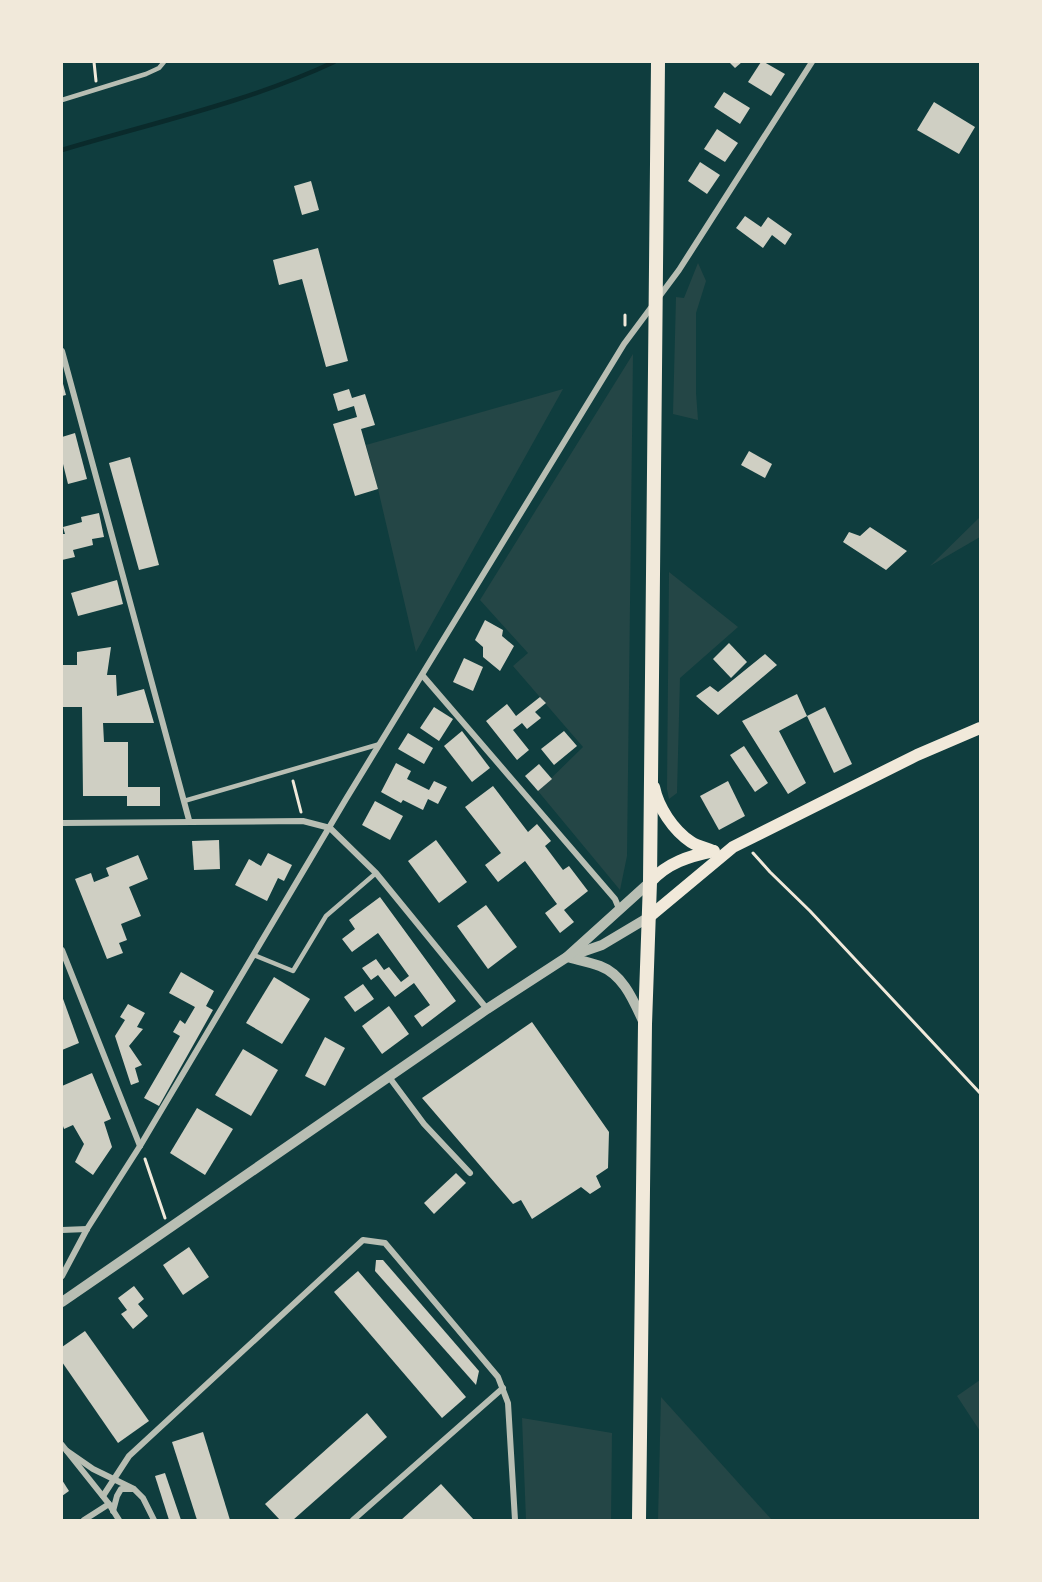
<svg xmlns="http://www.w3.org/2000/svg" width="1042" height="1582" font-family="'Work Sans',sans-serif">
  <rect width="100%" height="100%" fill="#0f3d3e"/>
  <g fill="#244646">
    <path d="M698,263L706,281L696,313V393L698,420L673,414L676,297L684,298Z"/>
    <path d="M633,354L627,856L620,890L538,791L583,747L513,666L528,653L480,600Z"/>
    <path d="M563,389L416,652L378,489L366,445Z"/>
    <path d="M980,517V537L930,566Z"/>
    <path d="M669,572L738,627L680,678L677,793L669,799L667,789Z"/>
    <path d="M980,1380V1431L957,1396Z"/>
    <path d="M661,1397L772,1520H658Z"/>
    <path d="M522,1418L612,1433L611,1520H526Z"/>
  </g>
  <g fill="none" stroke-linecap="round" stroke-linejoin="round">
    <path stroke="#0a2a2b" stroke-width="4.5" d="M62,150C152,123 249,102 334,62"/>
  </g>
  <g fill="#cfcfc3">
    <path d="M729,62H742L735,68Z"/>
    <path d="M761,62H764L785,74L771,96L748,82Z"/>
    <path d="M724,92L750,108L740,124L714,107Z"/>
    <path d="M934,102L975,127L959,154L917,130Z"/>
    <path d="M717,129L738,143L725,162L704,149Z"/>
    <path d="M700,162L720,175L707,194L688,181Z"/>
    <path d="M311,181L319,210L302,215L294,186Z"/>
    <path d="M745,216L761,227L768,217L792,234L785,245L772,235L763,248L736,228Z"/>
    <path d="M318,248L348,361L326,367L302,279L279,285L273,260Z"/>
    <path d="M62,380L66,395L62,396Z"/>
    <path d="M349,389L352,398L365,394L375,425L361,429L378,489L355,496L333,424L357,417L354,406L338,411L333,394Z"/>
    <path d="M75,433L87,479L68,484L62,460V437Z"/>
    <path d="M749,451L772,464L765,478L741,465Z"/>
    <path d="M130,457L159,565L139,570L109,463Z"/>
    <path d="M99,513L104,537L92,539L93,545L73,550L75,557L62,560V534H65L63,527L82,522L81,517Z"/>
    <path d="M870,527L907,551L886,570L843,542L849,532L860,536Z"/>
    <path d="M117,580L123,604L78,616L71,593Z"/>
    <path d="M485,620L503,630L502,636L514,646L500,671L483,657V647L475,640Z"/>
    <path d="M729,643L747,662L731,678L713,659Z"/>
    <path d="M111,647L107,675H116L117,696L144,689L154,723H103L104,742H128V787H160V806H127V796H83L82,707H62V665H77V652Z"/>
    <path d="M765,654L777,665L718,715L696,696L710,686L718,692Z"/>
    <path d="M464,658L483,667L473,691L453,682Z"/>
    <path d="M797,694L807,716L779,731L806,783L788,794L742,721Z"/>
    <path d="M540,697L546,703L535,712L541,718L527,729L522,723L513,730L529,750L517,760L486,721L507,704L516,716Z"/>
    <path d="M434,707L453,719L439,741L420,728Z"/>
    <path d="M825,707L852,764L834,773L807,716Z"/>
    <path d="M462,731L490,768L472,782L444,746Z"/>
    <path d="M564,731L577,746L554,765L541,749Z"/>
    <path d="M408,733L433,748L424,764L398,749Z"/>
    <path d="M744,746L768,783L755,792L730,755Z"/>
    <path d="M396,763L411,771L407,779L429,790L434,781L447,787L438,804L428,799L423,810L403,800L401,803L381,792Z"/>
    <path d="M539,764L552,779L538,791L525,776Z"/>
    <path d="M728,781L745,816L719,830L700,796Z"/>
    <path d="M493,786L528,832L537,824L551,841L545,846L563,870L569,866L588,891L564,910L574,922L560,933L545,913L557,904L525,861L498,882L485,865L501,853L465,807Z"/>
    <path d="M375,801L403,816L390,840L362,825Z"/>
    <path d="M219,840L220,869L194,870L192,841Z"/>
    <path d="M436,840L467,882L439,903L408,861Z"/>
    <path d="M268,853L292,865L284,881L278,878L267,901L235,885L249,859L261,866Z"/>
    <path d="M138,855L148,879L129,887L141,916L121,924L127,940L119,943L123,953L107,959L75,879L91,873L94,882L109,876L106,868Z"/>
    <path d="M380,897L456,1001L422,1027L414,1016L430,1005L414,983L395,997L378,975L371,980L362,968L376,959L384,970L389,967L401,982L409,976L378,933L352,952L342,939L355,929L349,920Z"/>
    <path d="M486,905L517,947L488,969L457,926Z"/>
    <path d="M181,972L214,991L206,1006L213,1010L159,1106L144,1098L180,1036L173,1032L180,1020L185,1024L195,1007L169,993Z"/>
    <path d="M274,977L310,999L282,1044L246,1023Z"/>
    <path d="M363,984L374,999L355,1012L344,997Z"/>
    <path d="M62,996L79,1043L62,1050Z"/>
    <path d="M128,1004L145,1013L137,1027L143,1029L129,1046L142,1065L135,1068L139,1082L131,1085L115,1036L125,1020L120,1017Z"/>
    <path d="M389,1006L409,1034L382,1054L362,1026Z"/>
    <path d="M532,1022L609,1132L608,1168L596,1176L601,1187L590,1194L581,1187L532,1219L521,1200L513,1204L422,1098Z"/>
    <path d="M325,1037L345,1048L325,1086L305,1076Z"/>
    <path d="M243,1049L278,1070L251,1116L215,1095Z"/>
    <path d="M92,1073L111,1119L104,1122L112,1147L93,1175L75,1162L84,1144L73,1125L64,1129L62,1123V1086Z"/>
    <path d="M197,1108L233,1129L205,1175L170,1153Z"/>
    <path d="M456,1173L466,1183L434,1214L424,1203Z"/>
    <path d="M189,1247L209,1277L183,1295L163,1265Z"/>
    <path d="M376,1260H383L479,1371L476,1385L375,1271Z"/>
    <path d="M358,1271L466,1397L442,1418L334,1292Z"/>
    <path d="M134,1286L144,1299L138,1304L148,1316L133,1329L121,1314L127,1310L118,1298Z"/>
    <path d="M85,1331L149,1421L118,1443L62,1362V1347Z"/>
    <path d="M367,1413L387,1437L293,1520H280L265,1504Z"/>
    <path d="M203,1432L230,1520H197L172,1442Z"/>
    <path d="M165,1473L181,1520H169L155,1476Z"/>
    <path d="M62,1480L69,1491L62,1496Z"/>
    <path d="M441,1484L474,1520H401Z"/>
  </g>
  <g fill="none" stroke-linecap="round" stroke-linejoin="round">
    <g stroke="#f1e9da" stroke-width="3">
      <path d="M94,62L96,81"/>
      <path d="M625,325V315"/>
      <path d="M293,781L301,812"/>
      <path d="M753,853L770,872L810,911L980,1093"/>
      <path d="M145,1159L165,1218"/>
    </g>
    <g stroke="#b8beb3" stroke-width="4.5">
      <path d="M62,100L146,74L159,68L164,62"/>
      <path d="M184,801L380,744"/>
      <path d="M254,955L293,971L326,916L376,873"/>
    </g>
    <g stroke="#b8beb3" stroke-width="6">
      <path d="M62,351L189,820"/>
      <path d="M423,676L615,899L620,911"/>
      <path d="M62,823L303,821L330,828L376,873L487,1009"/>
      <path d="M62,950L140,1146"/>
      <path d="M389,1077L424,1124L470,1173"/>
      <path d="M62,1230L87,1229"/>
      <path d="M62,1276L87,1229L140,1146L346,799L624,344L679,270L812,62"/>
      <path d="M62,1445L109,1504L119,1520"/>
      <path d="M67,1451L93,1469L134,1489L143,1498L154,1520"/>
      <path d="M103,1496L129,1456L363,1240L385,1243L498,1377L508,1403L515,1520"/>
      <path d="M113,1511L117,1496L121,1489H133"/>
      <path d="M84,1520L109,1504"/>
      <path d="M353,1520L503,1388"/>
    </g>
    <g stroke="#b8beb3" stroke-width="10">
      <path d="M573,955L602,945L649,917"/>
      <path d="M567,957C578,960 590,962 600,966C624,975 634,1002 644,1023"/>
      <path d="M62,1302L487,1009L567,957L650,882"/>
    </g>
    <g stroke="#f1e9da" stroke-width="12">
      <path d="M654,787C658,807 673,830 691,842C697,846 706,848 713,851"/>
      <path d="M650,882C667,863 689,856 714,851"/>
      <path d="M649,917L733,847L917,755L980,728"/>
    </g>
    <path stroke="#f1e9da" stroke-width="14" d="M639,1520L645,1024L650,882L658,62"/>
  </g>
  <rect width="1042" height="1582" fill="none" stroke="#f1e9da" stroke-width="126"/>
</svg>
